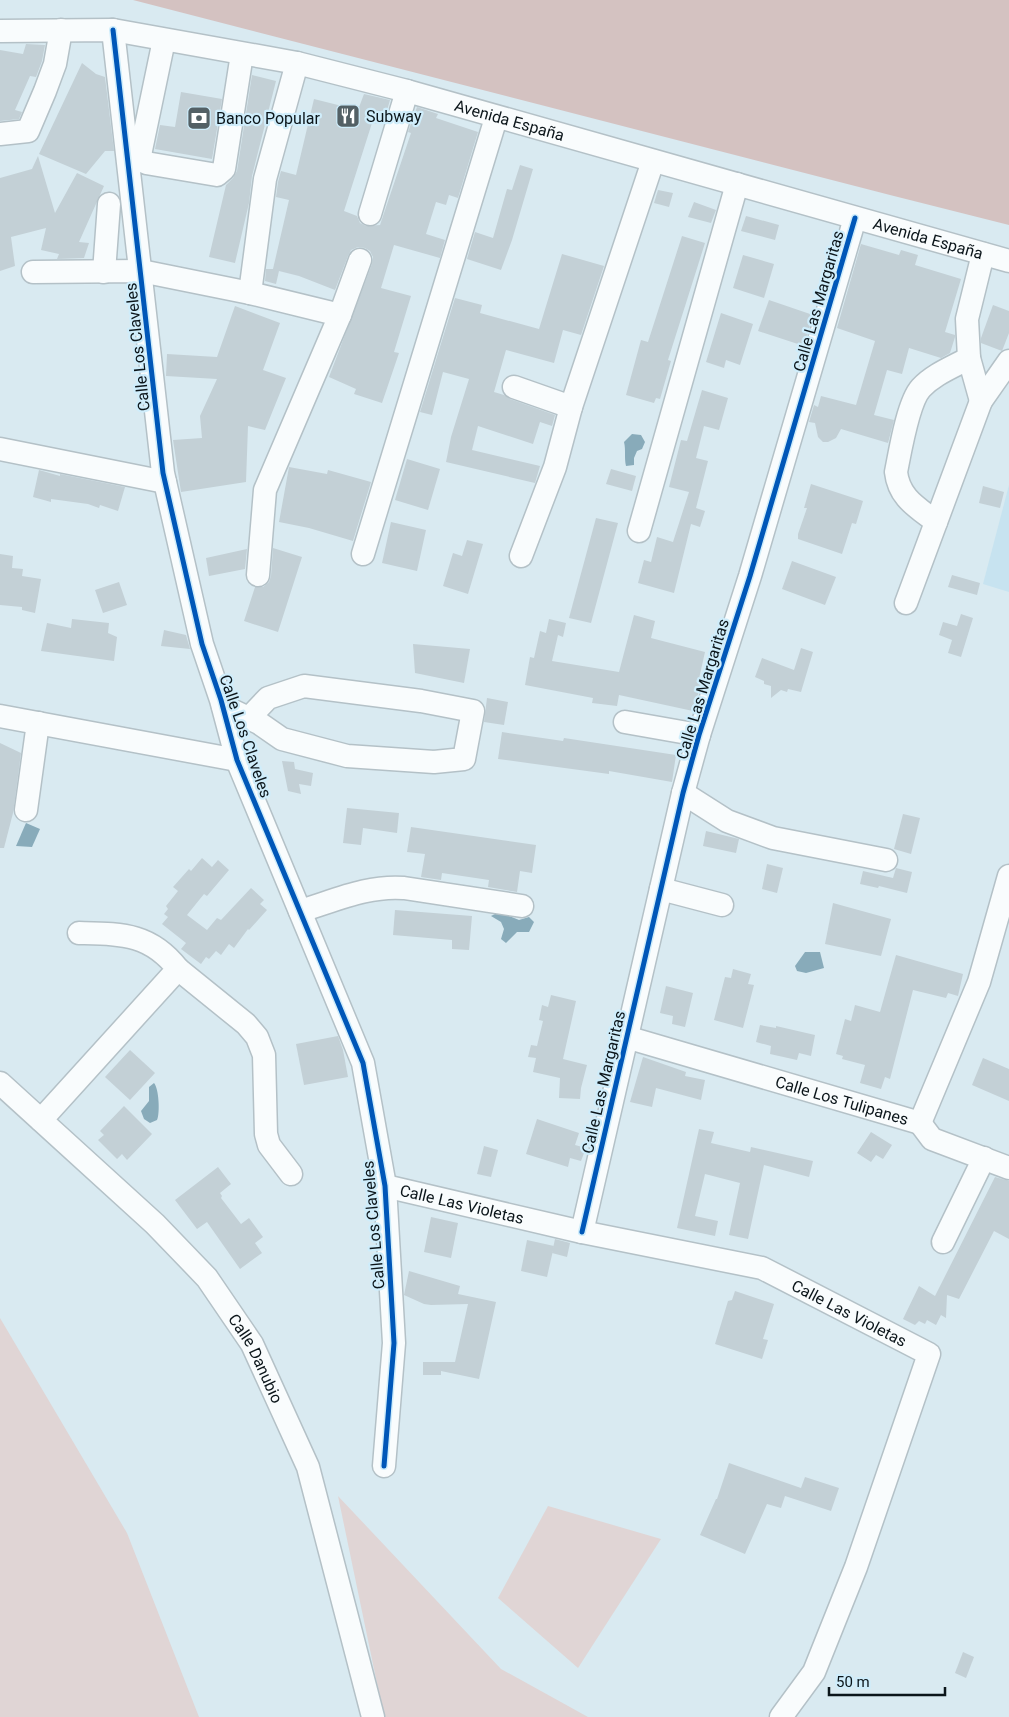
<svg xmlns="http://www.w3.org/2000/svg" width="1009" height="1717" font-family="Roboto,sans-serif">
  <rect width="100%" height="100%" fill="#d9eaf1"/>
  <path fill="#c7e3f0" d="M1009,485V592L983,584Z"/>
  <g fill="#e0d5d5">
    <path d="M0,1318L127,1533L199,1717H0Z"/>
    <path d="M338,1496L501,1669L588,1717H384Z"/>
    <path d="M548,1506L661,1539L578,1668L498,1598Z"/>
  </g>
  <path fill="#d4c2c1" d="M133,0H1009V225L890,195Z"/>
  <g fill="#88abba">
    <path d="M632,434L641,435L645,442L642,449L637,451L634,458V465L626,466C624,458 626,450 624,442Z"/>
    <path d="M26,823L40,829L32,847L16,846Z"/>
    <path d="M499,912L519,920L529,917L534,922L529,932H517L506,943L501,939L504,929L501,922L491,916Z"/>
    <path d="M805,952H820L824,968L806,973L797,971L795,966Z"/>
    <path d="M154,1083C159,1089 160,1113 157,1120L150,1123L144,1119L141,1111L149,1101V1087Z"/>
  </g>
  <g fill="#c3d0d6">
    <path d="M26,44L45,45L42,61L36,77L30,76L15,110L22,112L19,119L0,121V50L23,54Z"/>
    <path d="M82,63L96,74L105,77L114,151H105L86,174L39,154Z"/>
    <path d="M252,75L276,81L252,176L249,203L235,263L209,257L226,185L233,178L237,171Z"/>
    <path d="M181,92L222,99L212,159L155,149L160,125L175,127Z"/>
    <path d="M364,94L390,100L383,124L372,123L344,211L357,216L360,223L366,226L380,225L411,133L408,132L417,107L438,114L436,118L478,132L458,198L449,195L446,205L436,202L426,234L445,240L440,258L394,245L381,288L411,296L394,352L399,353L382,403L354,394L356,389L329,377L372,264L373,257L370,251L365,248L358,247L351,250L348,256L335,290L299,276L279,271L276,284L265,281L266,269H273L289,200L276,197L278,182L281,171L296,175L314,99L358,110Z"/>
    <path d="M38,156L55,213L77,173L104,186L79,242L89,243L84,258L57,259L59,254L41,250L46,228L11,237L15,266L0,271V178L32,169Z"/>
    <path d="M520,165L533,169L512,240L501,270L467,259L475,232L493,238L507,189L512,190Z"/>
    <path d="M658,190L673,193L669,207L654,203Z"/>
    <path d="M694,202L716,210L711,223L688,217Z"/>
    <path d="M746,216L779,225L775,240L741,231Z"/>
    <path d="M682,236L705,243L668,360L671,361L660,399L656,398L654,403L626,395L641,340L648,342Z"/>
    <path d="M861,244L899,255L901,250L918,255L915,265L961,279L945,332L955,335V337L950,353L941,358L909,348L902,374L887,370L874,415L894,420L888,443L841,429L836,438L828,442H823L818,437L815,423L809,422L814,405L818,407L821,396L856,405L875,341L837,328Z"/>
    <path d="M562,254L604,266L581,335L563,330L554,363L506,350L494,392L504,395L510,399L555,415L552,426L540,422L533,444L478,426L472,450L540,466L535,483L446,462L451,437L469,379L443,372L432,415L420,412L455,298L482,305L480,313L539,329Z"/>
    <path d="M743,255L774,264L764,298L733,288Z"/>
    <path d="M769,300L813,315L804,346L758,331Z"/>
    <path d="M993,305L1009,311V333L1002,351L981,343V338Z"/>
    <path d="M235,306L280,323L263,370L286,378L265,430L248,426L246,482L181,492L173,440L202,438L200,416L217,379L166,376L167,354L217,357Z"/>
    <path d="M721,313L753,324L740,365L726,360L724,368L706,362Z"/>
    <path d="M702,390L728,398L719,430L704,426L696,458L708,461L696,508L705,511L700,527L691,524L674,593L638,583L644,560L651,562L657,537L673,542L689,492L669,487L681,440L687,441Z"/>
    <path d="M407,459L440,469L428,510L395,500Z"/>
    <path d="M289,467L327,474L328,470L371,482L353,541L309,528L279,522Z"/>
    <path d="M611,469L636,476L632,491L606,484Z"/>
    <path d="M39,470L60,476V474L125,487L118,511L100,505L99,508L88,504L51,499V502L33,497Z"/>
    <path d="M811,484L863,501L856,524L852,523L842,554L798,539V534L807,508H804Z"/>
    <path d="M983,486L1004,492L1000,508L979,503Z"/>
    <path d="M596,518L618,523L591,623L569,618Z"/>
    <path d="M391,522L426,530L417,571L382,563Z"/>
    <path d="M467,540L483,544L468,594L443,586L453,553L462,556Z"/>
    <path d="M273,548L302,557L278,632L244,621L255,587H263L269,582L271,576Z"/>
    <path d="M247,549L245,569L209,576L206,558Z"/>
    <path d="M0,554L13,556L12,568L23,569L22,576L41,579L35,613L22,610V607L0,605Z"/>
    <path d="M792,561L836,577L825,605L782,589Z"/>
    <path d="M952,575L980,583L977,595L948,587Z"/>
    <path d="M119,582L127,605L103,613L95,590Z"/>
    <path d="M961,614L973,618L961,657L948,653L952,640L939,635L943,622L957,626Z"/>
    <path d="M634,615L655,621L651,638L705,652L698,683L701,684L693,711L619,695L617,706L592,703L593,698L525,685L530,657L534,658L540,631L546,633L549,619L566,623L563,637L558,635L552,661L619,672Z"/>
    <path d="M72,619L109,623L108,633L117,637L114,661L41,651L47,623L71,628Z"/>
    <path d="M164,630L186,635L190,649L161,646Z"/>
    <path d="M413,644L470,649L464,683L415,673Z"/>
    <path d="M801,648L813,652L801,692L788,689L787,692L781,690L771,698V686L764,684V681L755,677L762,658L794,670Z"/>
    <path d="M487,698L508,702L504,725L484,722Z"/>
    <path d="M502,732L563,741L564,738L676,755L672,782L609,771V774L498,759Z"/>
    <path d="M0,743L21,753L13,813L4,848H0Z"/>
    <path d="M282,761L294,762L295,769L313,773L311,786L299,784L301,794L288,791Z"/>
    <path d="M347,808L399,813L397,833L363,828L361,845L343,843Z"/>
    <path d="M903,814L920,818L911,854L894,849Z"/>
    <path d="M411,827L536,845L532,873L520,871L517,892L488,887L489,880L442,873L441,880L421,877L425,854L407,852Z"/>
    <path d="M706,831L739,839L736,853L703,846Z"/>
    <path d="M202,858L212,867L218,860L229,870L207,896L204,894L187,915L207,930L217,918L221,920L251,888L264,900L260,904L267,910L249,930L248,929L234,948L229,944L221,955L216,951L209,959L206,957L201,964L181,949L186,943L162,924L168,917L164,914L168,909L166,906L178,891L173,887L189,869L191,871Z"/>
    <path d="M767,864L783,868L777,893L762,889Z"/>
    <path d="M896,868L912,872L907,893L879,886L878,888L860,884L863,871L893,878Z"/>
    <path d="M833,903L891,919L881,956L825,944Z"/>
    <path d="M395,910L472,916L469,950L452,949V940L393,935Z"/>
    <path d="M896,955L963,974L958,996L948,993L946,998L913,990L890,1079L885,1077L881,1089L860,1083L865,1065L842,1059L843,1056L836,1054L845,1019L851,1021L855,1005L880,1012Z"/>
    <path d="M733,969L751,974L748,984L754,985L743,1028L714,1020L725,977L731,978Z"/>
    <path d="M666,986L693,993L685,1027L672,1024L673,1016L660,1013Z"/>
    <path d="M551,995L576,1001L563,1059L587,1065L581,1088L580,1099L559,1098L560,1078L533,1072L536,1058L528,1057L531,1045L537,1046L543,1021L539,1020L542,1005L548,1007Z"/>
    <path d="M760,1025L776,1028V1026L815,1035L811,1056L799,1053L797,1060L770,1054L771,1046L756,1042Z"/>
    <path d="M338,1036L343,1050L348,1077L304,1085L296,1044Z"/>
    <path d="M130,1050L155,1073L130,1100L105,1077Z"/>
    <path d="M643,1057L686,1072L685,1076L705,1080L701,1100L656,1088L652,1107L630,1102Z"/>
    <path d="M983,1058L1009,1069V1101L972,1085Z"/>
    <path d="M124,1106L152,1134L127,1160L122,1154L117,1159L98,1140L104,1135L100,1131Z"/>
    <path d="M537,1119L579,1133L575,1145L586,1148L581,1161L570,1158L568,1167L526,1154Z"/>
    <path d="M699,1129L714,1132L711,1143L750,1152L751,1147L813,1161L809,1177L764,1165L748,1239L729,1235L740,1183L705,1174L695,1216L718,1221L715,1236L677,1228Z"/>
    <path d="M871,1132L892,1145L883,1159L876,1155L871,1162L857,1153Z"/>
    <path d="M484,1146L498,1150L491,1177L477,1174Z"/>
    <path d="M218,1167L231,1184L220,1193L222,1196L221,1198L241,1224L249,1218L263,1237L255,1243L262,1253L240,1269L207,1222L197,1229L175,1200Z"/>
    <path d="M995,1177L1009,1181V1239L994,1231L959,1299L947,1295L946,1318L941,1315L936,1325L927,1320L925,1324L919,1321L915,1325L903,1319L919,1286L935,1296Z"/>
    <path d="M431,1217L458,1223L451,1258L424,1252Z"/>
    <path d="M555,1239L570,1243L567,1257L552,1253Z"/>
    <path d="M527,1240L554,1246L547,1277L521,1271Z"/>
    <path d="M409,1271L460,1286L458,1294L496,1302L479,1379L441,1371V1375H423V1362H455L468,1304L431,1305L424,1304L404,1295Z"/>
    <path d="M735,1291L774,1304L763,1339L768,1340L762,1359L715,1344L728,1301L732,1300Z"/>
    <path d="M729,1463L801,1488L805,1477L839,1488L831,1511L785,1496L781,1508L767,1504L745,1554L700,1535L716,1499H717Z"/>
    <path d="M963,1652L974,1657L966,1678L955,1673Z"/>
  </g>
  <g fill="none" stroke-linecap="round" stroke-linejoin="round">
    <g stroke="#b4c1c7" stroke-width="25">
      <g id="minor">
        <path d="M113,30L163,473L202,644L221,700L237,760L363,1063L385,1186L394,1343L384,1466"/>
        <path id="s1" d="M0,31L113,30L297,63L407,91L1009,261"/>
        <path d="M164,40L140,155L146,163L217,175L224,169L242,54"/>
        <path d="M0,134L28,131L45,91L55,64L61,30"/>
        <path d="M370,214L407,91"/>
        <path d="M33,272L141,271L250,293L340,315"/>
        <path d="M104,272L109,204"/>
        <path d="M250,293L265,179L297,63"/>
        <path d="M514,387L571,407"/>
        <path d="M981,401L969,358L967,319L983,254"/>
        <path d="M0,449L165,482"/>
        <path d="M936,522C917,507 899,498 896,472C900,452 908,402 921,388C934,374 953,367 969,358"/>
        <path d="M639,531L737,184"/>
        <path d="M363,554L496,118"/>
        <path d="M521,556L555,467L571,407L653,161"/>
        <path d="M258,575L265,490L340,315L360,260"/>
        <path d="M906,603L981,401L1009,361"/>
        <path d="M223,706L259,723L282,739L347,756L434,762L464,759L473,711L421,701L304,686L268,698L249,718"/>
        <path d="M0,716L237,760"/>
        <path d="M625,722L699,735"/>
        <path d="M683,793L727,821L773,838L886,860"/>
        <path d="M26,810L38,723"/>
        <path d="M661,889L722,905"/>
        <path d="M300,911C334,901 368,885 404,888L522,906"/>
        <path d="M178,969L246,1024L257,1037L264,1055L266,1134L269,1145L291,1174"/>
        <path id="s2" d="M626,1037L920,1123L979,982L1009,876"/>
        <path id="s3" d="M0,1083L155,1224L207,1278L252,1344L308,1467L373,1717"/>
        <path d="M41,1120L178,969C150,933 121,934 79,933"/>
        <path d="M920,1123L932,1139L1009,1168"/>
        <path id="s4" d="M385,1186L582,1232L762,1268L929,1354L856,1567L814,1672L781,1717"/>
        <path d="M582,1232L683,793L699,735L750,576L855,218"/>
        <path d="M943,1242L984,1158"/>
      </g>
    </g>
    <use href="#minor" stroke="#f9fcfd" stroke-width="22"/>
    <g stroke="#cfedfb" stroke-width="8">
      <g id="cycleway">
        <path d="M113,30L163,473L202,644L221,700L237,760L363,1063L385,1186L394,1343L384,1466"/>
        <path d="M582,1232L683,793L699,735L750,576L855,218"/>
      </g>
    </g>
    <use href="#cycleway" stroke="#0057b8" stroke-width="5"/>
  </g>
  <defs>
    <g id="restaurant-square" transform="scale(1.25)"><rect x="-9" y="-9" width="18" height="18" rx="4" fill="#536065" stroke="#cfedfb"/><path d="M-5-6h1v4h1v-4h1v4h1v-4h1v5L-1.5 .5V6h-2V.5L-5-1ZM5-6V6H3V1.5H1.5Q1.5-4 5-6Z" fill="#fff"/></g>
    <g id="bank-square" transform="scale(1.25)"><rect x="-9" y="-9" width="18" height="18" rx="4" fill="#536065" stroke="#cfedfb"/><path d="M-6-4H6V4H-6ZM0-2.3a2.3 2.3 0 1 0 0 4.6a2.3 2.3 0 1 0 0-4.6Z" fill="#fff"/></g>
  </defs>
  <g fill-rule="evenodd">
    <use href="#restaurant-square" x="348" y="116"/>
    <use href="#bank-square" x="199" y="118"/>
  </g>
  <g text-anchor="middle" stroke-width="4.5" stroke-linejoin="round" paint-order="stroke">
    <g font-size="16" fill="#0b151a" stroke="#cfedfb" text-anchor="start">
      <text x="366" y="122">Subway</text>
      <text x="216" y="124">Banco Popular</text>
    </g>
    <g font-size="16" fill="#0b151a" stroke="#cfedfb">
      <text dy="6" stroke="none"><textPath href="#s1" startOffset="520">Avenida España</textPath></text>
      <text dy="6" stroke="none"><textPath href="#s1" startOffset="955">Avenida España</textPath></text>
      <text transform="translate(818 301) rotate(-74)" y="6">Calle Las Margaritas</text>
      <text transform="translate(137 347) rotate(-96)" y="6">Calle Los Claveles</text>
      <text transform="translate(702 689) rotate(-73)" y="6">Calle Las Margaritas</text>
      <text transform="translate(246 736) rotate(71)" y="6">Calle Los Claveles</text>
      <text transform="translate(603 1082) rotate(-77)" y="6">Calle Las Margaritas</text>
      <text dy="6" stroke="none"><textPath href="#s2" startOffset="225">Calle Los Tulipanes</textPath></text>
      <text dy="6" stroke="none"><textPath href="#s4" startOffset="79">Calle Las Violetas</textPath></text>
      <text transform="translate(373 1225) rotate(-95)" y="6">Calle Los Claveles</text>
      <text dy="6" stroke="none"><textPath href="#s4" startOffset="484">Calle Las Violetas</textPath></text>
      <text dy="6" stroke="none"><textPath href="#s3" startOffset="379">Calle Danubio</textPath></text>
    </g>
  </g>
  <path d="M829 1687v8h116v-8" fill="none" stroke="#0b151a" stroke-width="2.5"/>
  <text x="836" y="1687" font-size="15" fill="#0b151a" stroke="#cfedfb" stroke-width="4" paint-order="stroke">50 m</text>
</svg>
